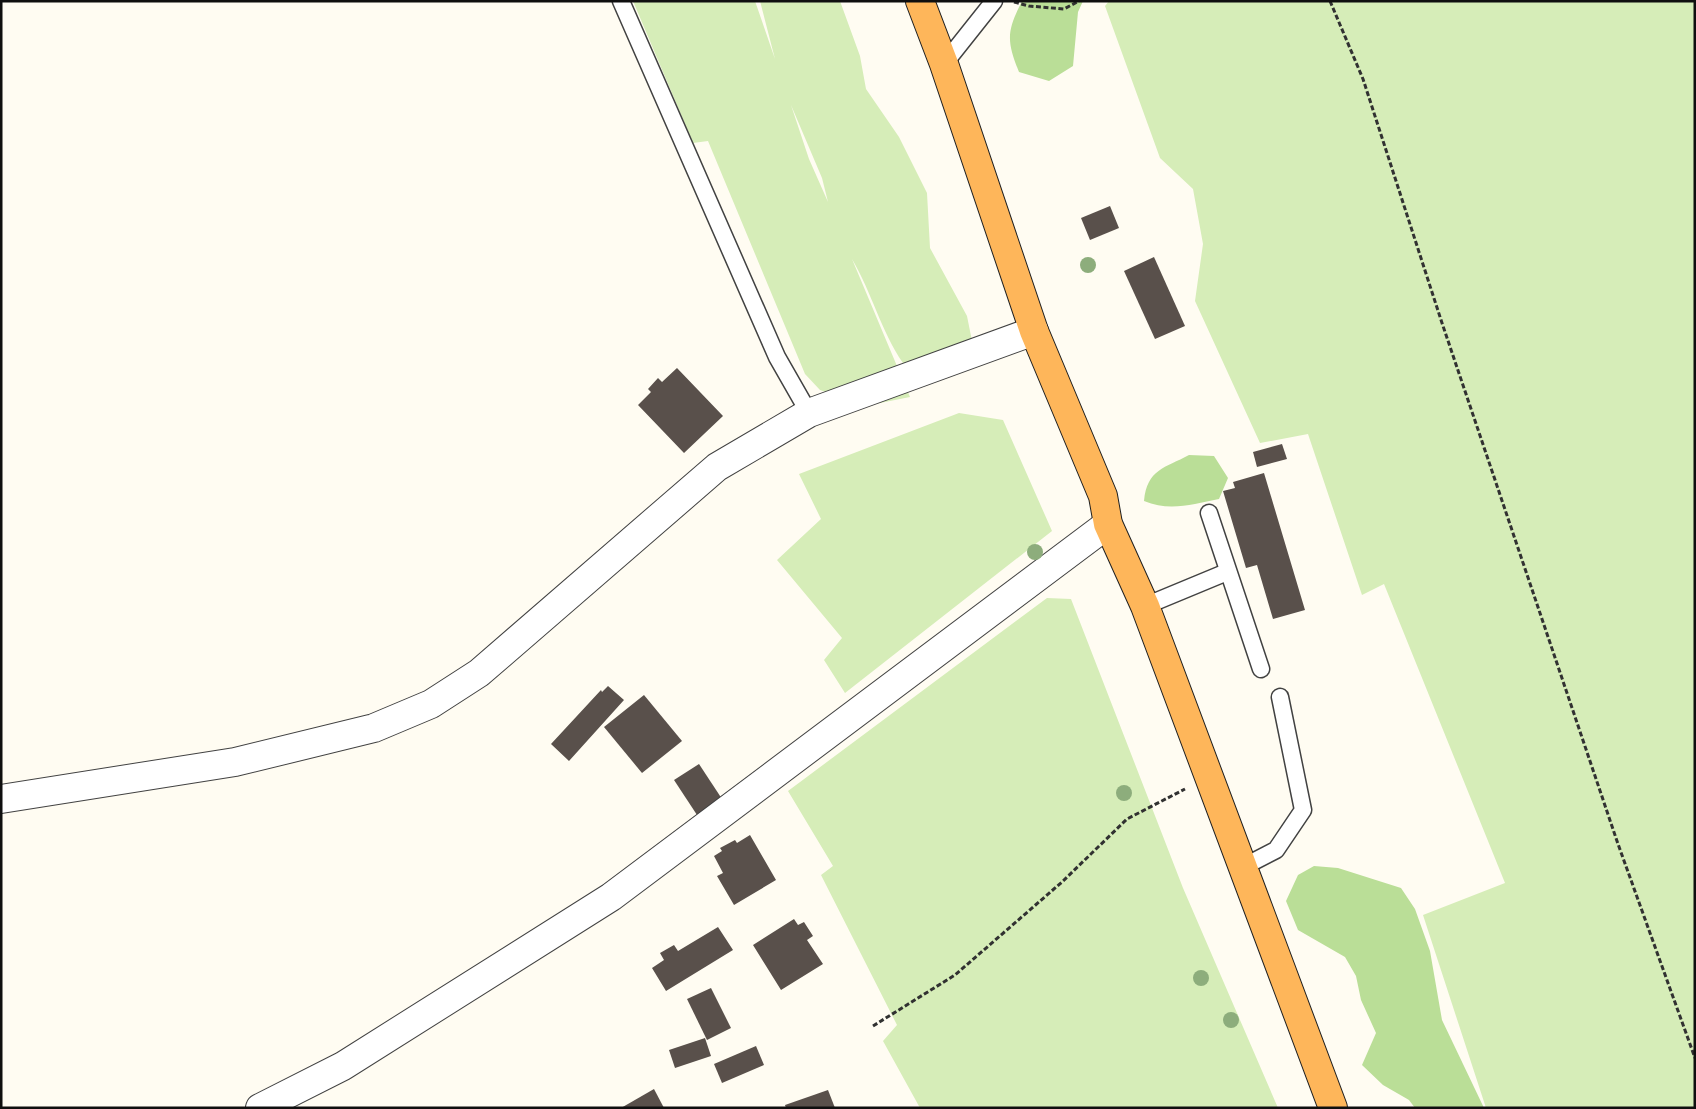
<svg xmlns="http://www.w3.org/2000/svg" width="1696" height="1109" font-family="'IBM Plex Serif',serif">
  <rect width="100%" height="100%" fill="#fffcf2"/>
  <g fill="#d6edb8" fill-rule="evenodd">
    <path d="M633,1H755L775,59L760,1H840L860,56L866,89L899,137L927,193L930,248L967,316L973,346L943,373L903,363C881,331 872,293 852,259L910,397L865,406L820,390L805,374L708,141L693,143ZM791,105L822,178L828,202L809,159Z"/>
    <path d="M1109,1H1695V1108H1486L1423,915L1505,883L1384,584L1362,595L1308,434L1260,443L1195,301L1203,244L1193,189L1160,158L1105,6Z"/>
    <path d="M959,413L1003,420L1052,531L845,693L824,660L842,638L777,560L821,519L799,474Z"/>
    <path d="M1047,598L1071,599L1183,888L1278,1108H920L883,1041L897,1025L821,875L833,866L788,791Z"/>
  </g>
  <g fill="#bade97">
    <path d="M1022,1H1083L1078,12L1073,66L1049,81L1019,72C1006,40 1007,31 1022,1Z"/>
    <path d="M1189,455L1214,456L1228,478L1219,499C1193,504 1170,512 1144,501C1147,469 1165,468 1189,455Z"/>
    <path d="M1314,866L1338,868L1401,888L1415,909L1430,951L1442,1020L1484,1108H1415L1409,1100L1383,1085L1362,1065L1376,1033L1361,1000L1356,976L1345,957L1298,930L1286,901L1298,875Z"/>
  </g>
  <g fill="#59504b">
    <path d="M1110,206L1119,228L1090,240L1081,218Z"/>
    <path d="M1154,257L1185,326L1155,339L1124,271Z"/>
    <path d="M677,368L723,416L684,453L638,405L651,392L648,389L658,378L662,382Z"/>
    <path d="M1282,444L1287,459L1257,467L1253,452Z"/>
    <path d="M1264,473L1305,610L1273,619L1257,565L1246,568L1223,491L1235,488L1233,482Z"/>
    <path d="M608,686L624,700L569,761L551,744L601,690L602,692Z"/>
    <path d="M644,695L682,741L642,773L604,727Z"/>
    <path d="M699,764L724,802L699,818L674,780Z"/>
    <path d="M750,835L776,880L734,905L717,876L723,873L714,856L722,851L720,848L735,840L737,843Z"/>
    <path d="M794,919L798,925L804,922L813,936L807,940L823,964L781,990L753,945Z"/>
    <path d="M718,927L733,950L666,991L652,968L664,960L660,953L674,945L678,951Z"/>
    <path d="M711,988L731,1028L707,1040L687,999Z"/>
    <path d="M705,1038L711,1056L675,1068L669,1050Z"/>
    <path d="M756,1046L764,1065L722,1083L714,1064Z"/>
    <path d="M654,1089L664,1108H621Z"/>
    <path d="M828,1090L835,1108H786L785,1105Z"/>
  </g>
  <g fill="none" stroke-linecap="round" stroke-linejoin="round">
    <g stroke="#424242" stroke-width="19">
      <g id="service">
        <path d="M621,1L777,357L809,413"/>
        <path d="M944,64L994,1"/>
        <path d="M1209,513L1261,669"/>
        <path d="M1145,606L1227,572"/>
        <path d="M1243,867L1276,850L1303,810L1280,697"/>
      </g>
    </g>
    <g stroke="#424242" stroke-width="30">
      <g id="minor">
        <path d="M1,799L235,762L374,728L431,704L479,673L717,467L809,413L1034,331"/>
        <path d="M260,1108L343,1066L611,897L1108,524"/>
      </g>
    </g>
    <g stroke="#202020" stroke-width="30">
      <path id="trunk" d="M920,1L944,64L1034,331L1103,496L1108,524L1145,606L1333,1108"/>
    </g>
    <g stroke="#313131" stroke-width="3" stroke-dasharray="5 2.5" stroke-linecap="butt">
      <path d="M1330,1L1363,79L1442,323L1618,844L1695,1058"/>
      <path d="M1014,2L1029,6L1064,9L1079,1"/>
      <path d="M873,1026L955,975L1062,882L1127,819L1185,789"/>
    </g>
    <use href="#service" stroke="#fff" stroke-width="16"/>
    <use href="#minor" stroke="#fff" stroke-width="28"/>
    <use href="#trunk" stroke="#feb65a" stroke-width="28"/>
  </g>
  <g fill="#8dad7c">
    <circle cx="1088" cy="265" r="8"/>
    <circle cx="1035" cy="552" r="8"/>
    <circle cx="1124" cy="793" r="8"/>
    <circle cx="1201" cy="978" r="8"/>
    <circle cx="1231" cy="1020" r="8"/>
  </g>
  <rect width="1696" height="1109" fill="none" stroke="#0f0f0f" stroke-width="5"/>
</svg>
